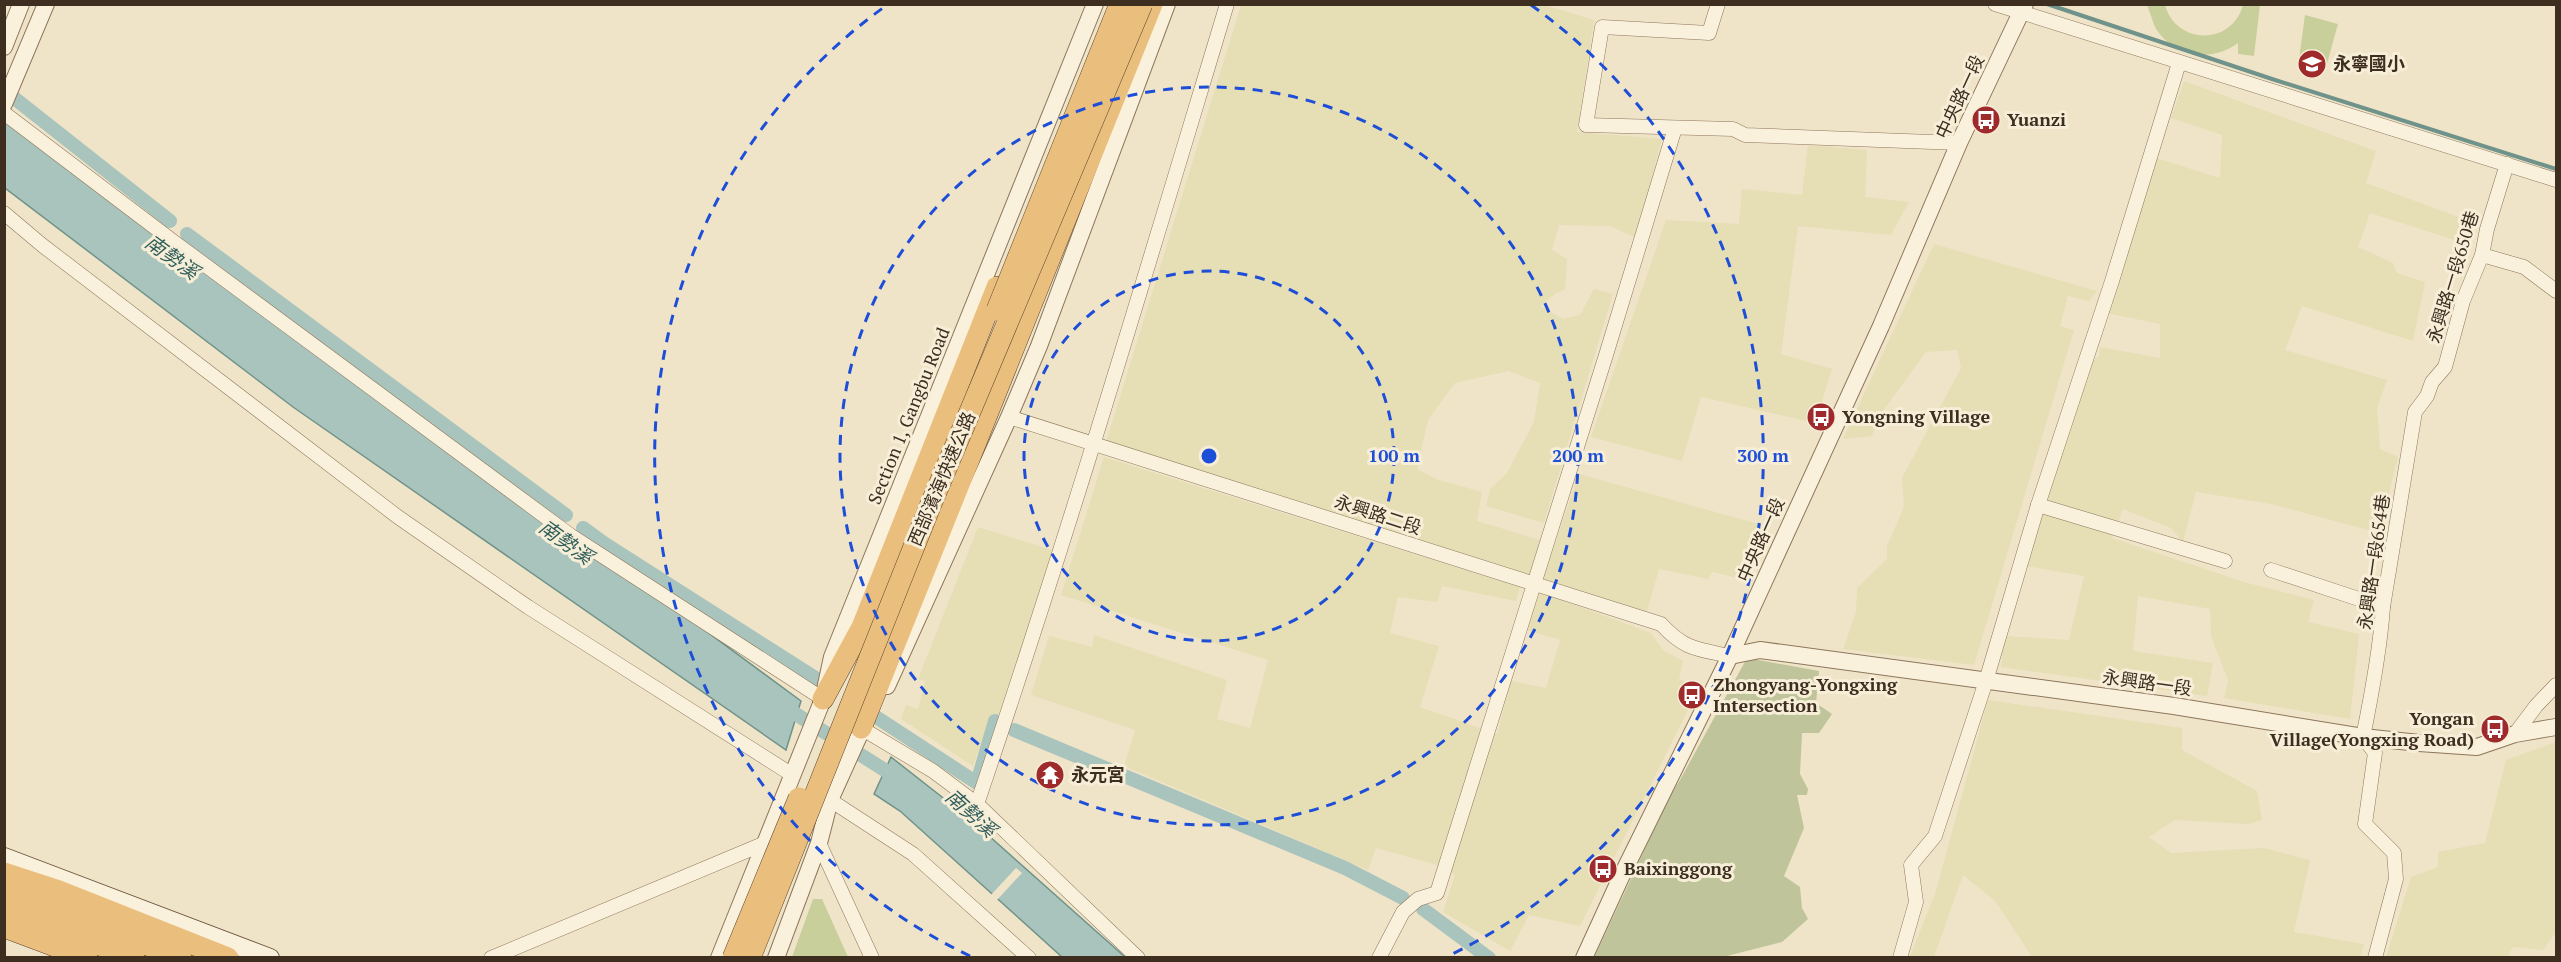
<svg xmlns="http://www.w3.org/2000/svg" width="2561" height="962" font-family="'PT Serif','Noto Sans TC',serif">
  <rect width="100%" height="100%" fill="#f0e4c8"/>
  <g fill="#e6deb5">
    <path d="M1541,4L1594,20L1577,132L1662,139L1636,238L1610,226L1559,225L1552,250L1567,259L1565,290L1556,293L1540,306L1563,319L1580,315L1594,289L1613,294L1544,523L1486,506L1490,489L1507,473L1534,422L1540,383L1509,371L1455,383L1428,420L1417,469L1436,479L1482,492L1477,521L1540,540L1530,575L1106,442L1241,5Z"/>
    <path d="M2184,81L2376,151L2366,183L2475,223L2467,244L2370,213L2358,247L2393,263L2397,273L2425,282L2413,341L2302,306L2285,350L2387,380L2377,408L2380,449L2398,457L2379,533L2271,504L2196,492L2183,542L2171,528L2123,509L2112,538L2244,582L2314,600L2308,622L2359,634L2350,719L2224,698L2228,680L2211,636L2210,609L2138,596L2133,651L2213,663L2207,696L2001,667L2004,636L2069,640L2084,576L2026,566L2090,364L2099,356L2100,347L2160,358V324L2106,313L2153,157L2220,178L2222,135L2171,118Z"/>
    <path d="M1808,145L1867,150L1865,197L1909,202L1891,235L1798,226L1781,354L1832,369L1815,423L1701,397L1682,461L1591,437L1666,220L1739,224L1742,189L1802,195Z"/>
    <path d="M1934,244L2097,291L2089,301L2068,296L2060,326L2074,330L1974,665L1843,649L1856,612L1857,588L1887,559V546L1904,507L1902,478L1961,368L1957,350L1926,352L1880,415L1872,436L1843,439Z"/>
    <path d="M1104,457L1520,587L1516,601L1442,586L1437,602L1398,597L1390,633L1439,646L1420,707L1497,734L1511,681L1546,688L1560,640L1527,630L1540,592L1651,633L1663,650L1683,661L1679,679L1699,688L1580,926L1529,915L1510,951L1443,912L1455,875L1437,865L1376,848L1368,870L1124,766L1135,730L1031,695L1049,636L1092,647L1094,635L1227,680L1217,719L1250,728L1268,660L1061,595Z"/>
    <path d="M1579,474L1762,525L1738,578L1712,572L1708,579L1659,569L1645,618L1542,581Z"/>
    <path d="M978,527L1055,551L999,716L992,714L973,766L901,719L906,705L918,709L925,681L918,679Z"/>
    <path d="M1988,700L2182,728V750L2257,791L2262,820L2248,824L2175,820L2149,837L2171,853L2264,848L2310,860L2294,932L2364,944L2360,957H2032L1996,902L1963,875L1934,957L1910,956L1935,894Z"/>
    <path d="M2556,742V932L2543,950L2513,947L2507,958L2386,957L2411,877L2438,867V852L2485,843L2506,760Z"/>
  </g>
  <g fill="#c9cf9b">
    <path d="M2147,5H2165C2176,45 2232,46 2243,5H2260L2254,56L2238,54V43C2212,63 2172,57 2155,27C2152,20 2150,12 2147,5Z"/>
    <path d="M2305,15L2338,24L2325,71L2298,66Z"/>
    <path d="M813,899H822L848,957H792Z"/>
  </g>
  <path fill="#bfc49a" d="M1747,658L1819,671L1816,703L1832,714L1819,733H1802L1800,774L1808,789L1807,795H1797L1804,828L1784,876L1800,887L1802,908L1808,919L1782,942L1723,957L1594,958L1669,797L1680,780Z"/>
  <g fill="#a9c4bc" stroke="#6f938a" stroke-width="1.5">
    <path d="M4,113L801,701L786,750L293,407L5,188Z"/>
    <path d="M891,757L970,819L1125,957H1062L900,811L874,794Z"/>
  </g>
  <path fill="#f0e4c8" d="M1016,868L1022,873L996,901L990,896Z"/>
  <g fill="none" stroke-linecap="round" stroke-linejoin="round">
    <path stroke="#6f938a" stroke-width="4" d="M2047,4L2272,79L2556,169"/>
    <g stroke="#a9c4bc" stroke-width="14">
      <path d="M4,90L170,221"/>
      <path d="M187,234L566,515"/>
      <path d="M583,528L605,544L820,681"/>
      <path d="M783,706L899,779"/>
      <path d="M876,717L977,783L995,721"/>
      <path d="M1014,730L1345,868L1403,898"/>
      <path d="M1423,909L1489,958"/>
    </g>
    <g stroke="#8d765c" stroke-width="15">
      <g id="minor">
        <path d="M1718,4L1709,33L1602,27L1586,125L1733,129L1745,135L1959,143"/>
        <path d="M1995,4L2556,180"/>
        <path d="M4,113L174,242L570,535L823,699"/>
        <path d="M4,213L42,245L398,517L528,607L791,774"/>
        <path d="M2482,255L2524,267L2556,291"/>
        <path d="M1009,417L1661,624C1685,650 1697,649 1730,656"/>
        <path d="M2038,505L2225,561"/>
        <path d="M2271,570L2383,607"/>
        <path d="M861,728L933,771L977,804L1138,958"/>
        <path d="M2515,734L2536,706L2556,685"/>
        <path d="M830,800L913,854L1029,958"/>
        <path d="M977,804C1067,539 1146,272 1227,4"/>
        <path d="M819,843L872,958"/>
        <path d="M491,958L763,844"/>
        <path d="M1379,958L1403,912L1418,899L1437,893L1606,355L1675,128"/>
        <path d="M1900,958L1916,902L1911,865L1935,836L1986,681L2038,505L2112,281L2179,63"/>
        <path d="M2375,958L2396,879L2394,853L2365,824L2375,753L2363,737C2372,693 2380,651 2383,607L2415,412L2427,396L2432,382L2445,367L2463,301L2482,255L2487,229L2507,164"/>
      </g>
    </g>
    <g stroke="#8d765c" stroke-width="18">
      <g id="tertiary">
        <path d="M4,47L21,4"/>
        <path d="M4,104L46,4"/>
        <path d="M1730,656L1760,650L2174,706L2363,737L2419,743L2477,747L2515,734L2556,727"/>
        <path d="M887,686L1009,417L1039,346L1167,4"/>
        <path d="M719,958L823,699L832,657L1095,4"/>
        <path d="M776,958L819,843L830,800L867,718"/>
        <path d="M1584,958L1621,877L1730,656L1881,326L1959,143L2025,4"/>
      </g>
    </g>
    <g stroke="#6f573f" stroke-width="20">
      <path id="secondary" d="M4,857L270,958"/>
    </g>
    <g stroke="#5b4430" stroke-width="22">
      <g id="trunk">
        <path d="M823,699L862,627L997,287"/>
        <path d="M861,728L1152,4"/>
        <path d="M4,873L59,891L228,958"/>
        <path d="M4,889L181,958"/>
        <path d="M4,908L134,958"/>
        <path d="M4,927L87,958"/>
      </g>
    </g>
    <use href="#minor" stroke="#faf1dc" stroke-width="14"/>
    <use href="#tertiary" stroke="#faf1dc" stroke-width="16"/>
    <use href="#secondary" stroke="#faf1dc" stroke-width="18"/>
    <use href="#trunk" stroke="#eabe7c" stroke-width="21"/>
    <g stroke="#5b4430" stroke-width="22" stroke-linecap="butt">
      <g id="trunk-bridge">
        <path d="M997,310L1120,4"/>
        <path d="M733,958L799,798"/>
        <path d="M750,958L931,504L1142,4"/>
      </g>
    </g>
    <use href="#trunk-bridge" stroke="#eabe7c" stroke-width="21"/>
  </g>
  <g fill="none" stroke="#1d4ed8" stroke-width="3" stroke-dasharray="10 8">
    <circle cx="1209" cy="456" r="185"/>
    <circle cx="1209" cy="456" r="369"/>
    <path d="M970 956A554 554 0 0 1 887 5M1531 5A554 554 0 0 1 1448 956"/>
  </g>
  <defs>
    <g id="school-disc" transform="scale(1.5)"><circle r="9.5" fill="#9e2a2b" stroke="#f7eed8"/><path d="M0-5L7-2L0 1L-7-2ZM-4 1L0 2.5L4 1V4Q0 6-4 4Z" fill="#fff"/></g>
    <g id="bus-disc" transform="scale(1.5)"><circle r="9.5" fill="#9e2a2b" stroke="#f7eed8"/><path d="M-5-6H5V4H4V6H2V4H-2V6H-4V4H-5ZM-3.5-4V0h7V-4ZM-3.5 1.2v1.5H-2V1.2ZM2 1.2v1.5H3.5V1.2Z" fill="#fff"/></g>
    <g id="temple-disc" transform="scale(1.5)"><circle r="9.5" fill="#9e2a2b" stroke="#f7eed8"/><path d="M0-6L5-2H3V0L6.5 2.5H4V6H1.5V3h-3V6H-4V2.5H-6.5L-3 0V-2H-5Z" fill="#fff"/></g>
  </defs>
  <g fill-rule="evenodd">
    <use href="#school-disc" x="2312" y="64"/>
    <use href="#bus-disc" x="1986" y="120"/>
    <use href="#bus-disc" x="1821" y="417"/>
    <use href="#bus-disc" x="1692" y="695"/>
    <use href="#bus-disc" x="2495" y="729"/>
    <use href="#temple-disc" x="1050" y="775"/>
    <use href="#bus-disc" x="1603" y="869"/>
  </g>
  <g text-anchor="middle" stroke-width="6" stroke-linejoin="round" paint-order="stroke">
    <g font-size="18" font-weight="bold" fill="#3d2e20" stroke="#f7eed8" text-anchor="start">
      <text x="2333" y="70">永寧國小</text>
      <text x="2007" y="126">Yuanzi</text>
      <text x="1842" y="423">Yongning Village</text>
      <text x="1713" y="691">Zhongyang-Yongxing<tspan x="1713" dy="21">Intersection</tspan></text>
      <text x="2474" y="725" text-anchor="end">Yongan<tspan x="2474" dy="21">Village(Yongxing Road)</tspan></text>
      <text x="1071" y="781">永元宮</text>
      <text x="1624" y="875">Baixinggong</text>
    </g>
    <g font-size="18" fill="#3d2e20" stroke="#f7eed8">
      <text transform="translate(1960 97) rotate(-65)" y="6">中央路一段</text>
      <text transform="translate(2453 277) rotate(-73)" y="6">永興路一段650巷</text>
      <text transform="translate(909 416) rotate(-68)" y="6">Section 1, Gangbu Road</text>
      <text transform="translate(942 479) rotate(-67)" y="6">西部濱海快速公路</text>
      <text transform="translate(1378 515) rotate(18)" y="6">永興路二段</text>
      <text transform="translate(1761 540) rotate(-66)" y="6">中央路一段</text>
      <text transform="translate(2374 562) rotate(-82)" y="6">永興路一段654巷</text>
      <text transform="translate(2147 683) rotate(8)" y="6">永興路一段</text>
    </g>
    <g font-size="20" font-style="italic" fill="#2f5d5a" stroke="#f7eed8">
      <text transform="translate(172 257) rotate(36)" y="7">南勢溪</text>
      <text transform="translate(566 542) rotate(36)" y="7">南勢溪</text>
      <text transform="translate(971 813) rotate(42)" y="7">南勢溪</text>
    </g>
  </g>
  <circle cx="1209" cy="456" r="9" fill="#1d4ed8" stroke="#f7eed8" stroke-width="3"/>
  <g font-size="18" text-anchor="middle" font-weight="bold" fill="#1d4ed8" stroke="#f7eed8" stroke-width="6" stroke-linejoin="round" paint-order="stroke">
    <text x="1394" y="462">100 m</text>
    <text x="1578" y="462">200 m</text>
    <text x="1763" y="462">300 m</text>
  </g>
  <rect width="2561" height="962" fill="none" stroke="#3d2e20" stroke-width="12"/>
</svg>
